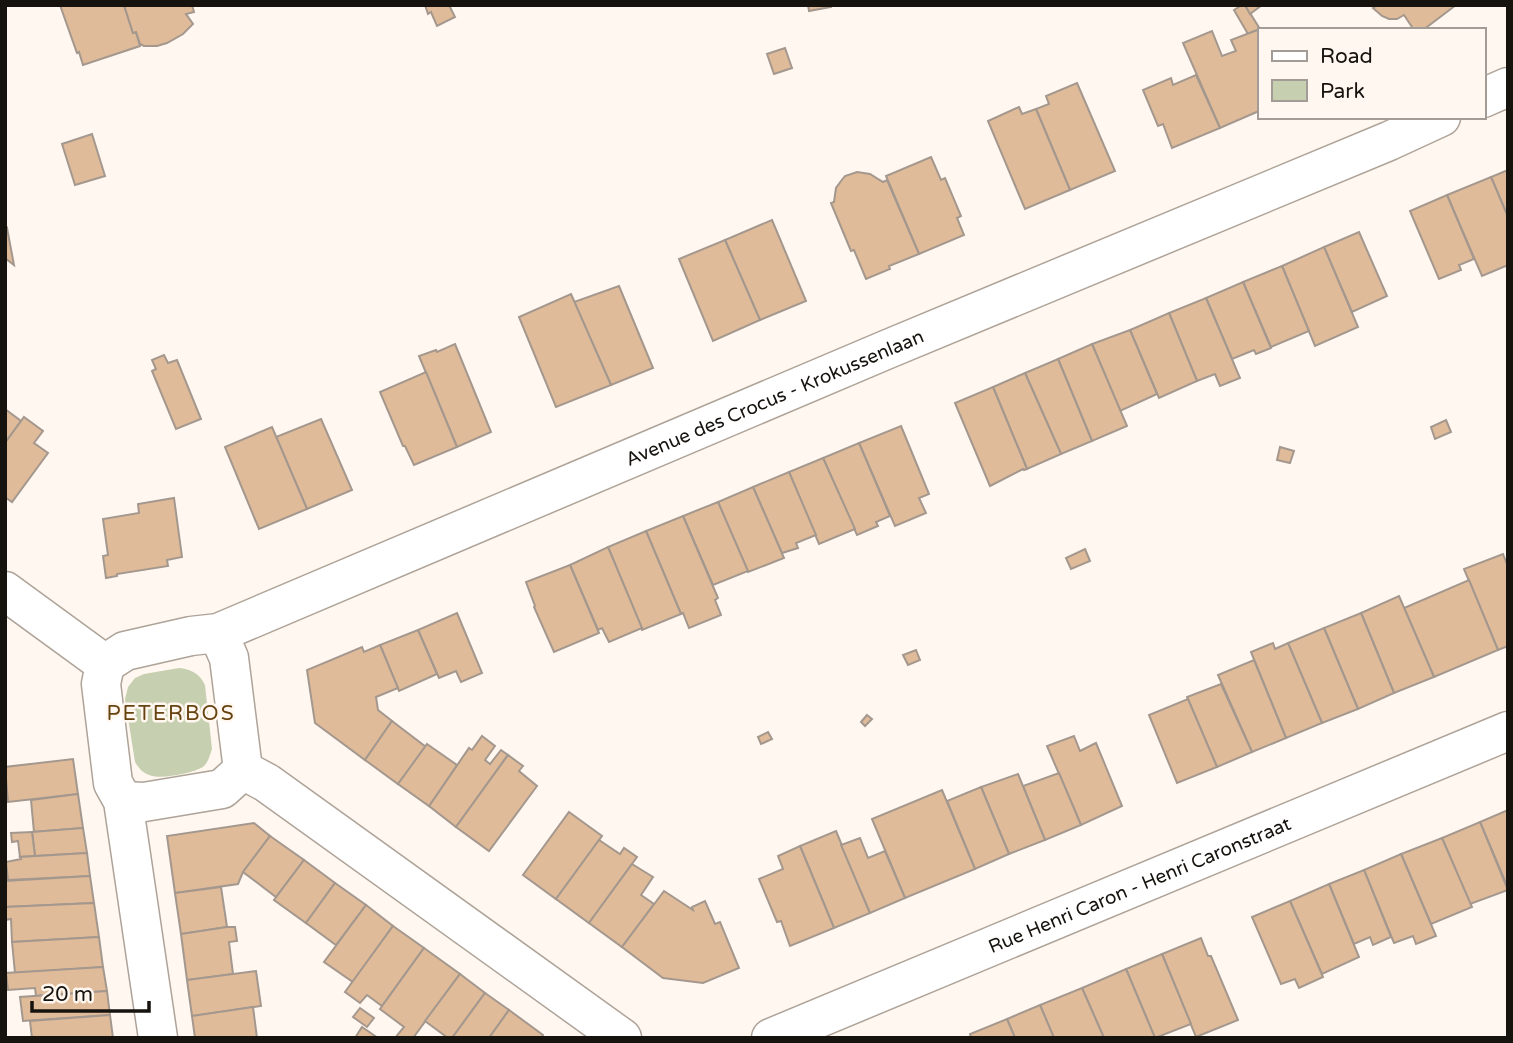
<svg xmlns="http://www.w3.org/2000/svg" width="1513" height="1043" font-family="'Varela Round',sans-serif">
  <rect width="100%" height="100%" fill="#fff7f0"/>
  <path fill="#c6d0b0" d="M179,668C191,669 200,674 205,685L212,749C210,755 209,760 205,765C198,773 162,779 152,776C144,774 139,769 135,762L125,699L128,687L135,678L144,674Z"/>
  <g fill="#e0bb99" stroke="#a4988e" stroke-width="2">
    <path d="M60,5H124L133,33L136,32L140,46L83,65L79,52L77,53Z"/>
    <path d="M124,5H192L194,12L186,14L193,24L183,34L167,43L157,46H144L140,44L136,32L133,33Z"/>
    <path d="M425,5H449L455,17L437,26L431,12L428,14Z"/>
    <path d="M808,5H831V7L809,11Z"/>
    <path d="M1242,5H1245L1260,29L1248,34L1234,10Z"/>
    <path d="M1245,5H1262L1250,14Z"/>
    <path d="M1377,5H1456L1423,30H1414L1404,15L1397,19H1389L1382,16L1373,8Z"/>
    <path d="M1260,29L1259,55L1258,56L1259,60V111L1220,128L1183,43L1212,31L1222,56L1236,51L1231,40Z"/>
    <path d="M785,48L792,68L774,74L767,54Z"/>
    <path d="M1196,75L1220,128L1172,148L1163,124L1158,126L1143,90L1171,78L1173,85Z"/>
    <path d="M1077,83L1115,171L1070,190L1036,109L1049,104L1046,96Z"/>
    <path d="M1019,107L1022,114L1036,109L1070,190L1025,209L988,121Z"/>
    <path d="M92,134L105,176L75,185L62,144Z"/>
    <path d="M931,157L941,180L945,178L961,216L957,218L964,235L919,254L886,176Z"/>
    <path d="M1508,170V217L1491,177Z"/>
    <path d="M857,172L870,174L883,182L887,180L919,254L889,266L890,269L866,279L854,250L851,251L831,203L834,202L836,188L841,181L845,176Z"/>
    <path d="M1491,177L1508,217V265L1482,276L1447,195Z"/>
    <path d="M1447,195L1474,259L1459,265L1461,270L1439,279L1410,211Z"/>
    <path d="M772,220L806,301L760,320L725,240Z"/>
    <path d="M7,228L14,265L5,258V230Z"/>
    <path d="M1359,232L1387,296L1352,312L1324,247Z"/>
    <path d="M725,240L760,320L713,341L679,259Z"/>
    <path d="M1324,247L1358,327L1315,346L1282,266Z"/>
    <path d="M1282,266L1309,331L1271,347L1243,282Z"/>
    <path d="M1243,282L1271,348L1256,354L1254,350L1232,359L1206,298Z"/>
    <path d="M619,286L653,368L611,385L574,302Z"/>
    <path d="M571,294L611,385L556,407L519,317Z"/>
    <path d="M1206,298L1240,378L1220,386L1215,374L1197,381L1169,313Z"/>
    <path d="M1169,313L1197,381L1159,398L1130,330Z"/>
    <path d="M1130,330L1157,394L1120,411L1092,344Z"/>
    <path d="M455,344L491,432L457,447L419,356L436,350L437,352Z"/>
    <path d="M1092,344L1127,426L1092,441L1058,359Z"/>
    <path d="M164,355L168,363L177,360L201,419L176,429L152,371L156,369L152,360Z"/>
    <path d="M1058,359L1092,441L1061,454L1025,373Z"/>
    <path d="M426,372L457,447L414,465L405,446H403L380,392Z"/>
    <path d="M1025,373L1061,454L1027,469L993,387Z"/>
    <path d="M993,387L1027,469L1024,470L1023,469L990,486L955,403Z"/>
    <path d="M5,409L21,421L5,443Z"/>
    <path d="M24,417L43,431L34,443L48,453L12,502L5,497V443Z"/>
    <path d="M321,419L352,490L307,509L276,437Z"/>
    <path d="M1446,420L1451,432L1435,439L1431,427Z"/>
    <path d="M901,426L929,494L919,498L926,513L895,526L859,443Z"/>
    <path d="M272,427L307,509L259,529L225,447Z"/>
    <path d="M859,443L890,516L876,522L878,526L857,535L823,458Z"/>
    <path d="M1280,447L1294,451L1290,463L1277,460Z"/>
    <path d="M823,458L855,529L819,544L789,472Z"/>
    <path d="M789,472L816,535L796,543L798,548L782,553L753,487Z"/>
    <path d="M753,487L784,558L748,572L718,502Z"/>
    <path d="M174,498L182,557L167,560L168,566L117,574V576L106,578L103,556L108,555L103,519L139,513L138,504Z"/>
    <path d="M718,502L748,571L713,585L683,516Z"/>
    <path d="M683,516L718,598L715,600L721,615L689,628L683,613L681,614L646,531Z"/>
    <path d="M646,531L681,614L642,630L608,547Z"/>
    <path d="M608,547L642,628L609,642L602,628L598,630L570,565Z"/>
    <path d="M1085,549L1090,561L1071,569L1066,558Z"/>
    <path d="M1503,554L1508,567V646L1498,650L1464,569Z"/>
    <path d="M570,565L599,633L554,652L534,607L535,606L526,582Z"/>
    <path d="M1469,580L1498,650L1434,677L1404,608Z"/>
    <path d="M1399,596L1434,677L1394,693L1361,613Z"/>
    <path d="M457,613L482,673L461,682L456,671L439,678L418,630Z"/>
    <path d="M1361,613L1394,693L1358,709L1324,628Z"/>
    <path d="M1324,628L1358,709L1322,723L1288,643Z"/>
    <path d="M418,630L437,674L399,691L380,645Z"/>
    <path d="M1273,643L1275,649L1288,643L1322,723L1286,738L1251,652Z"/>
    <path d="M380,645L398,688L376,697L378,710L392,721L365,760L315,723L307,670L362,647L364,652Z"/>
    <path d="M916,650L920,660L908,665L903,655Z"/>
    <path d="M1254,660L1286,738L1252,752L1218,675Z"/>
    <path d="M1221,684L1252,752L1217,767L1187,697Z"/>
    <path d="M1188,699L1217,767L1177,783L1149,715Z"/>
    <path d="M867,715L872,719L865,726L861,722Z"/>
    <path d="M392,721L426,747L398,784L365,760Z"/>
    <path d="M768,732L772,739L761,744L758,737Z"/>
    <path d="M482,736L495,746L485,760L490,764L501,750L508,755L456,827L429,806L469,748L472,750Z"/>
    <path d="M1074,736L1080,751L1096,743L1122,806L1081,825L1047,746Z"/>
    <path d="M427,744L457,765L429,806L398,784Z"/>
    <path d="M508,755L523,766L519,771L537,786L489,851L456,827Z"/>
    <path d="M73,759L78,794L8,802L5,767Z"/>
    <path d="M1059,773L1081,825L1045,840L1023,786Z"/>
    <path d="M1018,774L1045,840L1009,854L981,787Z"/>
    <path d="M981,787L1009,854L975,869L947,801Z"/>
    <path d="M942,790L975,869L905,898L872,819Z"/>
    <path d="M78,794L83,828L34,832L31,800Z"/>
    <path d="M1508,810V888L1480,822Z"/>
    <path d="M569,812L602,836L556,899L523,875Z"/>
    <path d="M1480,822L1508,890L1470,904L1442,838Z"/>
    <path d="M254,823L270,836L243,872L238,884L175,893L167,836Z"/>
    <path d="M83,828L87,853L35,856L32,832Z"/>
    <path d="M836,831L870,913L834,928L800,846Z"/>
    <path d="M32,832L35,856L20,857L18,841L12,842L11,833Z"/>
    <path d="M270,836L304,860L276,897L243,872Z"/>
    <path d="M860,838L868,858L885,851L905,898L870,913L841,845Z"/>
    <path d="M1442,838L1472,907L1431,924L1401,854Z"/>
    <path d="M599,840L620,854L624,848L637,857L589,923L556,899Z"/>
    <path d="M800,846L834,928L790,946L781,921L777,922L759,879L783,869L778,856Z"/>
    <path d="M87,853L90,876L8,880L6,862L21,859L20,857Z"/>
    <path d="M1401,854L1436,936L1416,944L1413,936L1394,943L1364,870Z"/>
    <path d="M304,860L335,883L306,923L274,900Z"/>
    <path d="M632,864L653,877L641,895L654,904L622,947L589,923Z"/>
    <path d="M1364,870L1391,937L1373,945L1370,937L1354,944L1329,884Z"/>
    <path d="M90,876L94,903L5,907V881Z"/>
    <path d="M335,883L366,905L336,945L306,923Z"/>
    <path d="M1329,884L1359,957L1322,974L1290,901Z"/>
    <path d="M221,887L227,927L181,934L175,893Z"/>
    <path d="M664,891L693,910L692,907L705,901L715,924L720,922L739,968L703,983L663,978L622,947Z"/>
    <path d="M1290,901L1323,977L1299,988L1295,979L1281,984L1252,917Z"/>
    <path d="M94,903L99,937L12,942L11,919L5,920V907Z"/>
    <path d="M366,905L393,926L353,982L324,962Z"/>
    <path d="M393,926L424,948L382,1006L367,995L360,1003L345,992Z"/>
    <path d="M227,927H235L237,941L229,942L233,974L187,980L181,934Z"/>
    <path d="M99,937L103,967L15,973L12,942Z"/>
    <path d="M1201,938L1208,956H1211L1238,1020L1196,1037L1162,954Z"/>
    <path d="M424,948L460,974L413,1038H395L404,1027L380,1009Z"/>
    <path d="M1162,954L1191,1024L1155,1038L1126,969Z"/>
    <path d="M103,967L107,991L36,996L35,988L8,990L6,973Z"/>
    <path d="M1126,969L1155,1038H1104L1082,988Z"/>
    <path d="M256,971L261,1006L192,1016L187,980Z"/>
    <path d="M460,974L485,993L452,1038H448L425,1021Z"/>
    <path d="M1082,988L1104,1038H1054L1040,1005Z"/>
    <path d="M107,991L110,1015L23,1021L20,997Z"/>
    <path d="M485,993L509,1010L489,1038H452Z"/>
    <path d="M1040,1005L1054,1038H1015L1007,1019Z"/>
    <path d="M253,1007L257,1038H195L192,1016Z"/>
    <path d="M360,1008L374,1018L367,1027L353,1017Z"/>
    <path d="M509,1010L543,1035L541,1038H489Z"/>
    <path d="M110,1015L113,1038H32L30,1021Z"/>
    <path d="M1007,1019L1015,1038H971L970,1034Z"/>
    <path d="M362,1027L378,1038H355Z"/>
  </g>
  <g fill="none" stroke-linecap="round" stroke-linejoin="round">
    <g stroke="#aea398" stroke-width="41">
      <g id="street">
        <path d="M1483,98L1508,87"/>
        <path d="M5,591L105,664"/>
        <path d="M218,633L229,658L243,770"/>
        <path id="s1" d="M105,664L125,651L191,636L218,633L888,349L1389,141L1441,117"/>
        <path d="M105,664L101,684L113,783L123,801L158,1038"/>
        <path d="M243,770L267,783L622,1038"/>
        <path d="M123,801L144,802L222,789L243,770"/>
        <path id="s2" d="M771,1038L1508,731"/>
      </g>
    </g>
    <use href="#street" stroke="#fff" stroke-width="38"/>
  </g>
  <g text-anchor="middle" stroke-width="5" stroke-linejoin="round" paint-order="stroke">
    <g font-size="19" fill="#16120e" stroke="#fff7f0">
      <text dy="7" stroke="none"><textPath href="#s1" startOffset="723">Avenue des Crocus - Krokussenlaan</textPath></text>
      <text dy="7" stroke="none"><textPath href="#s2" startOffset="399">Rue Henri Caron - Henri Caronstraat</textPath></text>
    </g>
    <g font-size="21" letter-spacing="2" fill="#684312" stroke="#fff7f0">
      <text x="171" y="720">PETERBOS</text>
    </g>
  </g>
  <rect width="1513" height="1043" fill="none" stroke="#16120e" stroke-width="14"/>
  <rect x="1258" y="28" width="228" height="91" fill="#fff7f0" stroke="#a29b96" stroke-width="2"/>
  <rect x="1272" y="51" width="35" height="10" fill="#ffffff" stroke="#a29b96" stroke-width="2"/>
  <text x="1320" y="63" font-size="21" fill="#16120e">Road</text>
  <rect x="1272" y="80" width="35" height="21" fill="#c6d0b0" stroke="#a29b96" stroke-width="2"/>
  <text x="1320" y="98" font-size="21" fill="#16120e">Park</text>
  <path d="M32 1001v10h117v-10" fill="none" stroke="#16120e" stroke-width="3.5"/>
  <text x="42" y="1001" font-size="21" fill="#16120e" stroke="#fff7f0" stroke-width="5" paint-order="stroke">20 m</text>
</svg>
